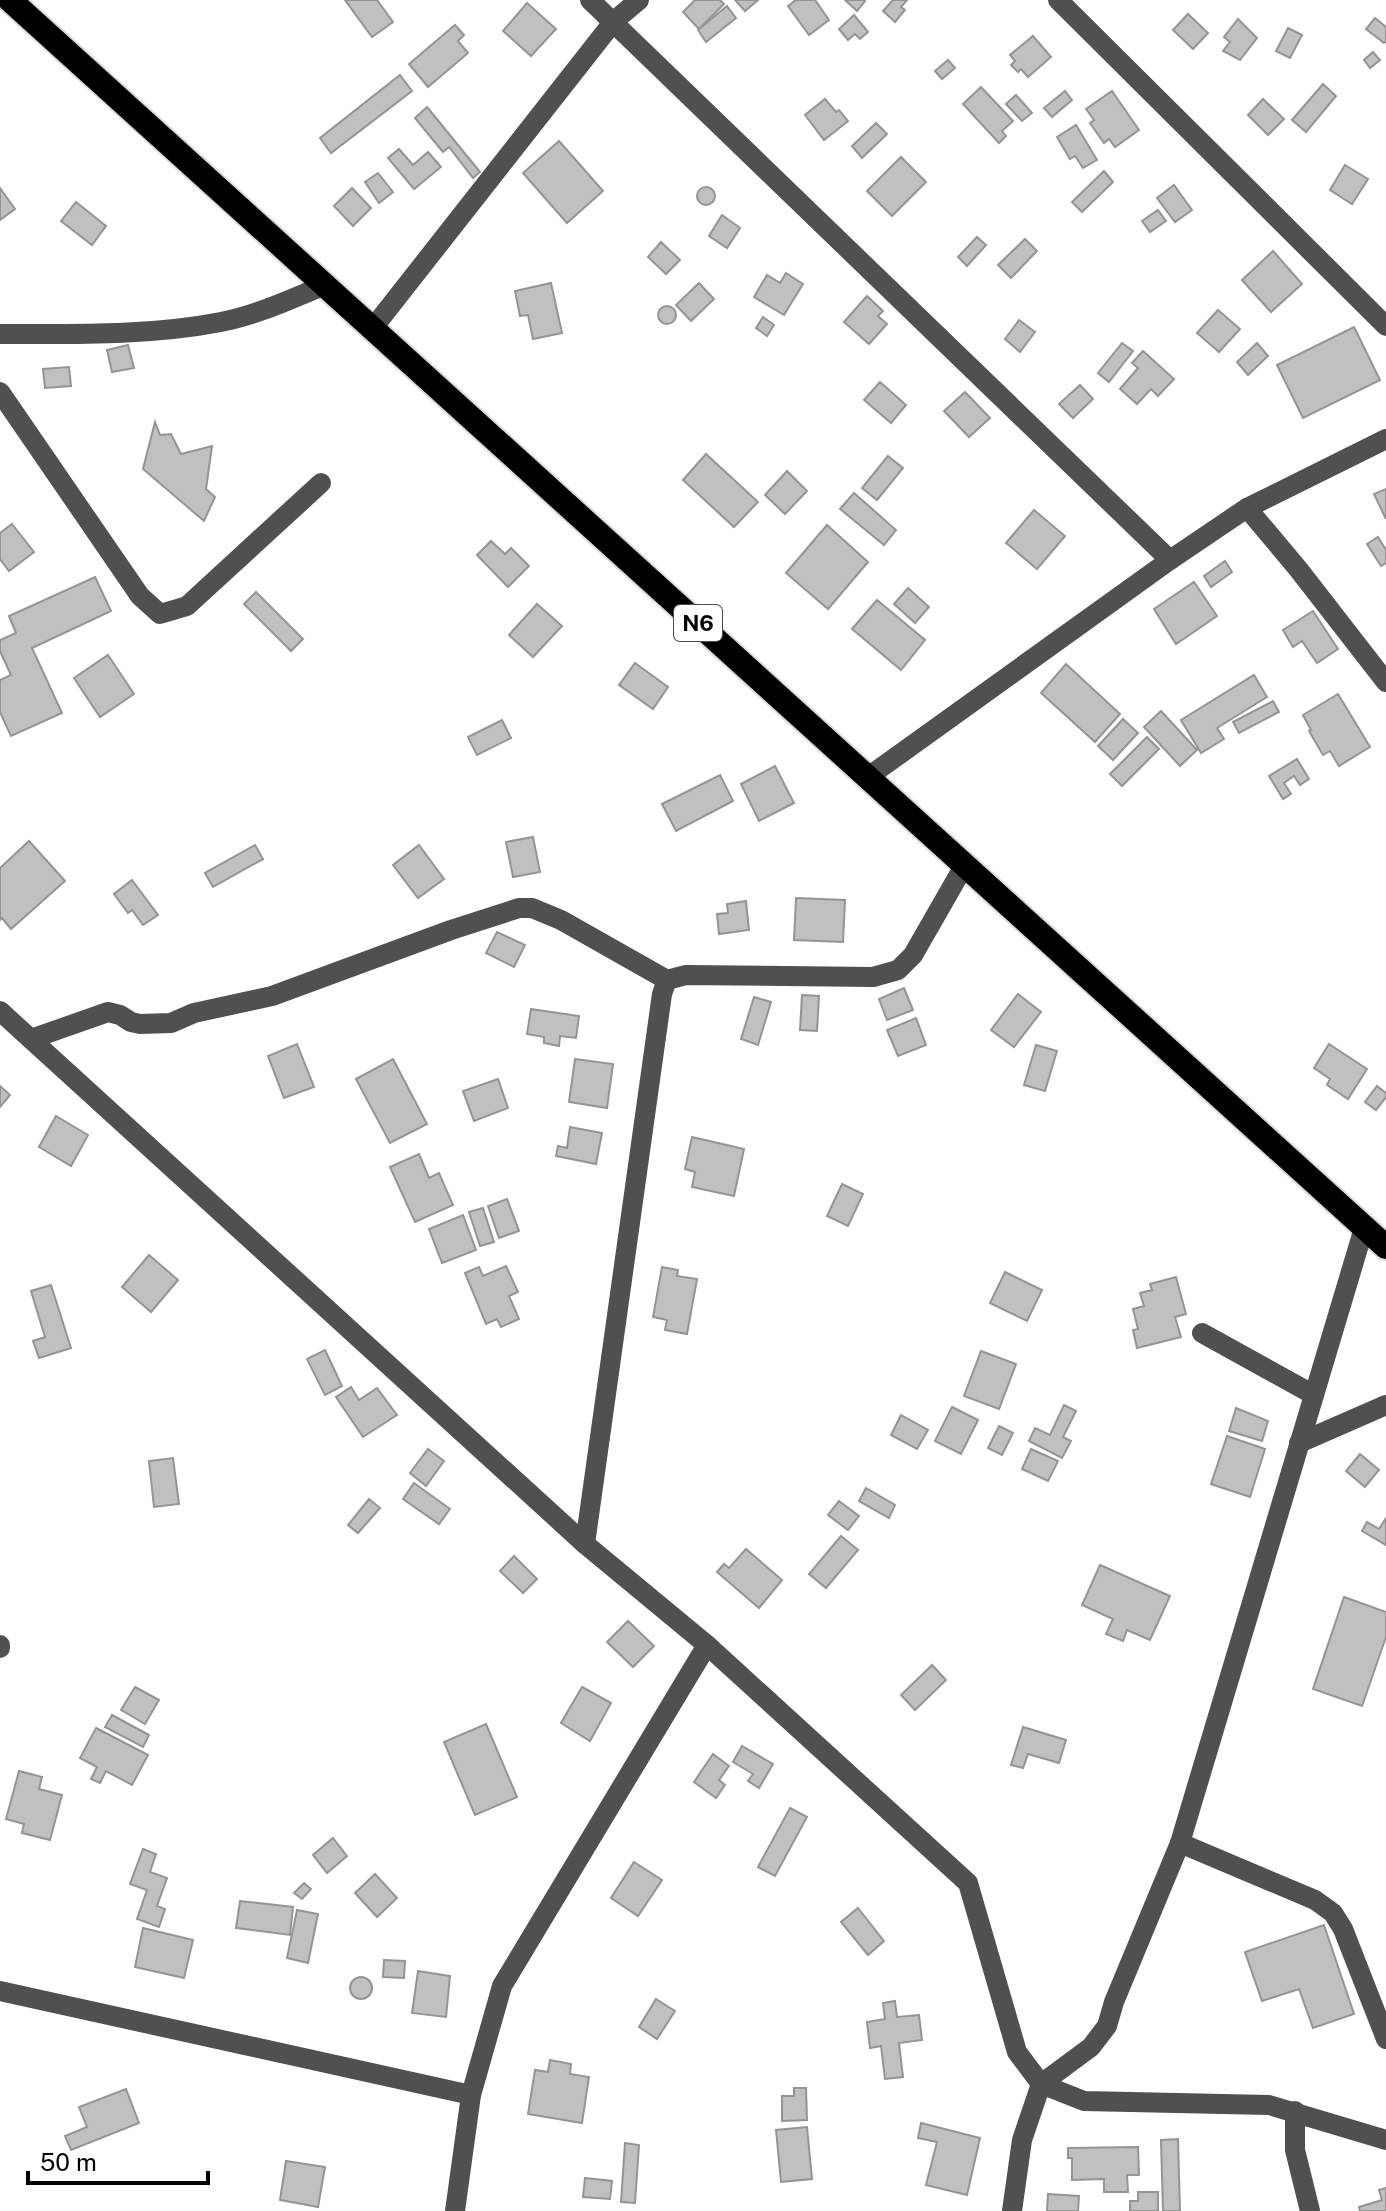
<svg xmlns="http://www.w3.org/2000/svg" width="1386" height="2211" font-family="'Public Sans',sans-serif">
  <rect width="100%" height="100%" fill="#fff"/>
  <g fill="#c0c0c0" stroke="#949494" stroke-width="2">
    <path d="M345,0H377L393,22L372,37Z"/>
    <path d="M695,0H720L724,4L699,29L683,12Z"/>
    <path d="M735,0H758L745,11Z"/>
    <path d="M796,0H815L829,20L809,35L788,6Z"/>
    <path d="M845,0H863L865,1L857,11Z"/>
    <path d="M893,0H907L901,7L905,10L895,22L883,11Z"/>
    <path d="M527,3L556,29L531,56L503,31Z"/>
    <path d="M727,6L736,18L706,42L698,30Z"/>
    <path d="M1188,14L1208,33L1193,49L1173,30Z"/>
    <path d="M854,15L868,32L860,39L855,34L848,40L839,29Z"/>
    <path d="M1375,18L1386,27V41L1384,43L1366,29Z"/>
    <path d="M1238,19L1257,38L1240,60L1223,51L1230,42L1224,37Z"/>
    <path d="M455,25L464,35L458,41L468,53L428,87L409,64Z"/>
    <path d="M1288,28L1302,35L1290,58L1276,51Z"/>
    <path d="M1033,36L1051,57L1028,77L1021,69L1018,72L1011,65L1015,61L1010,55Z"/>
    <path d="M1373,52L1380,60L1370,68L1364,60Z"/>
    <path d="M948,60L955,68L942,79L935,71Z"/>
    <path d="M400,75L412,91L331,153L320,138Z"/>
    <path d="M1323,84L1336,96L1306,132L1292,120Z"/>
    <path d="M981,87L1013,121L1002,131L1006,136L999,143L963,104Z"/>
    <path d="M1065,91L1072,100L1052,117L1044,108Z"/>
    <path d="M1112,91L1139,130L1115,147L1109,139L1104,143L1090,123L1094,120L1086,109Z"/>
    <path d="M1016,95L1032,113L1022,121L1006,104Z"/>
    <path d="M825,99L836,112L839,110L848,121L824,140L805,115Z"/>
    <path d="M1263,99L1284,119L1268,135L1248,115Z"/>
    <path d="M427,107L480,172L473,178L449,147L443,152L415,118Z"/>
    <path d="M876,123L887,134L862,158L852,146Z"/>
    <path d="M1076,125L1097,160L1083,168L1075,156L1070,159L1057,137Z"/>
    <path d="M559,141L603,191L567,223L523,173Z"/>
    <path d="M399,149L413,165L428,152L441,167L414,189L388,158Z"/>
    <path d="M901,157L926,182L892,216L867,191Z"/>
    <path d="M1345,165L1368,179L1352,204L1330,190Z"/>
    <path d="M1104,171L1113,182L1082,212L1072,202Z"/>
    <path d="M378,173L393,192L379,203L365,182Z"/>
    <path d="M1174,185L1192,210L1175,222L1157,198Z"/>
    <circle cx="706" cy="196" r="9"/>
    <path d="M0,188L15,209L0,220Z"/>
    <path d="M352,188L371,208L353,226L334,206Z"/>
    <path d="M76,202L106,226L92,245L61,221Z"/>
    <path d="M1158,210L1166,221L1150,232L1142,221Z"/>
    <path d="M722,215L740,228L727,248L709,236Z"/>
    <path d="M977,237L986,245L967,266L958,257Z"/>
    <path d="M1025,239L1037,251L1011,278L998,265Z"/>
    <path d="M661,242L680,260L666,274L648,257Z"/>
    <path d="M1273,251L1302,284L1271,312L1242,280Z"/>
    <path d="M786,273L803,284L784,315L754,297L767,275L780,283Z"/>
    <path d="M551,283L562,333L533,339L528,315L520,316L515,291Z"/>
    <path d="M699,283L714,299L691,321L676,305Z"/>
    <path d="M867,296L883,311L878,316L887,324L869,344L844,322Z"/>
    <circle cx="667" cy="315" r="9"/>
    <path d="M1218,310L1240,329L1219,352L1197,333Z"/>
    <path d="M763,317L774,325L767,336L756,328Z"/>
    <path d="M1019,320L1035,332L1020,352L1005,339Z"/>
    <path d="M1354,327L1380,380L1303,418L1277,365Z"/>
    <path d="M1122,343L1133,351L1109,382L1098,373Z"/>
    <path d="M1257,343L1268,356L1248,375L1237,362Z"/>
    <path d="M128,345L134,368L112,372L107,350Z"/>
    <path d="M1143,351L1174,379L1158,396L1151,389L1137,404L1120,389L1138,368L1132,363Z"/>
    <path d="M69,367L71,386L45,388L43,369Z"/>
    <path d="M880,382L906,405L891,423L864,400Z"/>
    <path d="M1080,385L1093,399L1073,418L1059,404Z"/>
    <path d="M965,392L990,418L969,437L944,411Z"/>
    <path d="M155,422L160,435L171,434L181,454L212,446L206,489L215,497L204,521L143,469Z"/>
    <path d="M706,454L758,502L734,527L683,480Z"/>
    <path d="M888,456L903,468L877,500L862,488Z"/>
    <path d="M787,471L807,491L785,514L765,495Z"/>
    <path d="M1386,489V519L1374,494Z"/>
    <path d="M854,493L896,530L884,545L840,509Z"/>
    <path d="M1034,510L1065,536L1037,569L1006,543Z"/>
    <path d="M12,524L34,552L9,571L0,559V533Z"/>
    <path d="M827,525L868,562L828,609L786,573Z"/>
    <path d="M1378,537L1386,550V563L1381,566L1367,544Z"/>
    <path d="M491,541L505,554L511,548L529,566L508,587L477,555Z"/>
    <path d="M1225,561L1232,572L1211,587L1204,576Z"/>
    <path d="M95,577L111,611L32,648L62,713L11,736L0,712V680L11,675L0,651V640L16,633L9,616Z"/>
    <path d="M1194,582L1217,616L1176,644L1154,609Z"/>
    <path d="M908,588L929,607L915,623L894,604Z"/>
    <path d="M256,592L303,639L291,651L244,604Z"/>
    <path d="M877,600L925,640L901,670L852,629Z"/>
    <path d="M537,604L562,626L533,657L509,635Z"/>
    <path d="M1313,611L1338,649L1317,663L1302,641L1293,647L1283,630Z"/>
    <path d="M108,655L134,694L100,717L74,678Z"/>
    <path d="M635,663L668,687L653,709L619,685Z"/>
    <path d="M1066,664L1120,714L1095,742L1041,693Z"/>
    <path d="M1254,675L1267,697L1217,728L1224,739L1201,753L1181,720Z"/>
    <path d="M1338,694L1370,747L1339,766L1330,751L1323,755L1309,731L1311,730L1303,715Z"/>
    <path d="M1273,701L1279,712L1239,733L1233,722Z"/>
    <path d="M1161,711L1197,750L1180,766L1144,727Z"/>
    <path d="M1123,719L1138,733L1113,760L1098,746Z"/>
    <path d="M502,720L511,738L477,755L468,737Z"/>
    <path d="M1147,737L1159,749L1122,786L1110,774Z"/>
    <path d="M1297,759L1309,779L1300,785L1294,776L1284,783L1291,794L1283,799L1269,776Z"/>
    <path d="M775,766L794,803L759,821L741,784Z"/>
    <path d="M720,775L733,801L676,831L662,804Z"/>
    <path d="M533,837L540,872L513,877L506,842Z"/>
    <path d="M29,841L65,881L11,929L2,918L0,920V868Z"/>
    <path d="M255,845L263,859L213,887L205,873Z"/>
    <path d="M419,845L444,879L418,898L393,865Z"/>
    <path d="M132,880L158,915L143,925L132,910L128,913L114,894Z"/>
    <path d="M796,898L845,900L843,942L794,940Z"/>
    <path d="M746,901L749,930L719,934L717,914L728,913L727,904Z"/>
    <path d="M497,932L525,945L514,967L486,953Z"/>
    <path d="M904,988L913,1010L887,1020L879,999Z"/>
    <path d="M1018,994L1041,1012L1014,1047L991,1030Z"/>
    <path d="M802,995L819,996L817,1031L800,1030Z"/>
    <path d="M754,997L771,1002L758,1045L741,1039Z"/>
    <path d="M531,1009L579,1016L576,1038L560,1036L559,1046L544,1043V1037L527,1034Z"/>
    <path d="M916,1018L926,1045L898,1056L887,1030Z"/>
    <path d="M297,1044L314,1087L284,1098L268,1056Z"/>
    <path d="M1329,1044L1367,1069L1348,1099L1327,1085L1330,1079L1314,1068Z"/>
    <path d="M1036,1045L1057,1051L1045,1091L1024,1085Z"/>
    <path d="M393,1059L427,1124L390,1143L356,1079Z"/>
    <path d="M575,1059L613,1064L607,1108L569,1102Z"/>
    <path d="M498,1079L508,1108L474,1121L463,1091Z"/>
    <path d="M0,1086L10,1095L0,1107Z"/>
    <path d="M1377,1086L1386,1093V1097L1376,1110L1365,1102Z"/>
    <path d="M56,1116L88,1135L71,1166L39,1147Z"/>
    <path d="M570,1127L602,1133L596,1164L556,1156L558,1146L567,1148Z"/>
    <path d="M692,1137L744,1149L734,1196L692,1187L695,1172L685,1169Z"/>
    <path d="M419,1154L429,1178L439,1173L453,1205L415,1222L390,1167Z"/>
    <path d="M842,1184L863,1194L848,1226L827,1216Z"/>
    <path d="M507,1199L519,1231L499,1238L488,1206Z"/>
    <path d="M483,1208L494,1242L480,1246L469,1212Z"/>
    <path d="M463,1215L476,1250L442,1263L429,1229Z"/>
    <path d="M149,1255L178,1280L151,1312L122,1287Z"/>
    <path d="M506,1266L518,1292L509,1296L519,1319L501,1327L497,1319L486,1324L465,1273L479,1267L483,1276Z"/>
    <path d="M662,1267L678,1270L677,1276L697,1279L687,1334L665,1330L667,1320L653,1317Z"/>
    <path d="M1005,1272L1042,1290L1027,1321L990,1303Z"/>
    <path d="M1176,1277L1186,1314L1175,1317L1181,1337L1137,1348L1133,1330L1138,1329L1133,1309L1144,1306L1140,1293L1152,1290L1150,1284Z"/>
    <path d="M51,1285L71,1348L39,1358L33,1341L45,1337L31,1291Z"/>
    <path d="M325,1350L342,1386L325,1395L307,1359Z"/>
    <path d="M981,1351L1016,1364L999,1409L964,1396Z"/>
    <path d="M351,1387L359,1400L377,1388L397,1415L363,1437L336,1397Z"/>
    <path d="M1064,1405L1076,1411L1063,1437L1071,1441L1062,1458L1029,1441L1035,1428L1050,1435Z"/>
    <path d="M952,1407L978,1420L961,1454L935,1441Z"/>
    <path d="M1236,1408L1268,1421L1262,1441L1229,1431Z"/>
    <path d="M901,1415L928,1430L917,1449L891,1435Z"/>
    <path d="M999,1426L1013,1433L1002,1455L988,1448Z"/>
    <path d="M1227,1436L1265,1449L1250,1497L1211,1484Z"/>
    <path d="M428,1449L444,1461L426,1486L410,1473Z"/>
    <path d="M1031,1449L1058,1461L1048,1481L1022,1469Z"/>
    <path d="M1360,1454L1379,1470L1365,1487L1346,1471Z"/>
    <path d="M173,1458L179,1504L154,1507L149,1461Z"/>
    <path d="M414,1483L450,1509L439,1524L403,1499Z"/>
    <path d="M866,1488L895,1505L889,1518L859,1501Z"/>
    <path d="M369,1499L380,1508L358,1533L348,1525Z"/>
    <path d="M839,1501L859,1516L848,1530L828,1515Z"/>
    <path d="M1386,1518V1545L1362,1531L1367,1522L1379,1529Z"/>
    <path d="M841,1536L858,1550L826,1588L809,1574Z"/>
    <path d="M746,1549L782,1580L759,1608L717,1572L724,1564L729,1568Z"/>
    <path d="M514,1556L537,1579L523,1593L500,1571Z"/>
    <path d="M1100,1565L1170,1596L1150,1640L1127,1630L1123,1641L1106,1634L1113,1619L1082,1605Z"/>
    <path d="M1344,1597L1386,1612V1637L1362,1706L1313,1689Z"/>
    <path d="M628,1621L654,1646L633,1667L607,1642Z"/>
    <path d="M932,1665L946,1680L915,1710L901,1695Z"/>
    <path d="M135,1687L159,1700L145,1724L121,1710Z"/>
    <path d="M582,1687L611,1703L590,1741L561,1723Z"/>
    <path d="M112,1715L149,1735L143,1747L105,1727Z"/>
    <path d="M486,1724L517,1797L475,1815L444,1742Z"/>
    <path d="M1023,1727L1066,1740L1059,1763L1028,1754L1023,1768L1011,1765Z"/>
    <path d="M96,1728L148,1755L132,1785L106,1771L100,1783L91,1779L97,1767L80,1758Z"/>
    <path d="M742,1746L773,1764L759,1788L748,1781L753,1774L733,1762Z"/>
    <path d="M713,1754L729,1766L719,1780L725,1785L716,1798L694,1782Z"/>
    <path d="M19,1771L42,1777L39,1789L62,1795L50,1840L22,1833L24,1824L6,1819Z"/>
    <path d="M790,1808L807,1817L775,1876L758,1867Z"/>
    <path d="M333,1838L347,1856L327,1873L313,1855Z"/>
    <path d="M143,1849L156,1854L150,1872L167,1878L157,1906L165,1909L159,1927L137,1919L147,1890L130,1884Z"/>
    <path d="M634,1862L662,1880L638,1916L611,1898Z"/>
    <path d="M375,1874L397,1898L377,1917L355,1893Z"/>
    <path d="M304,1883L311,1889L302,1899L294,1893Z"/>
    <path d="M240,1901L293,1907L290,1935L236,1928Z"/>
    <path d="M858,1908L884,1941L868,1955L841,1922Z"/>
    <path d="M297,1910L318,1914L308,1963L287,1958Z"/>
    <path d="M1324,1925L1354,2014L1313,2028L1299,1989L1262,2001L1245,1952Z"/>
    <path d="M143,1928L193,1940L184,1978L135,1967Z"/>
    <path d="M384,1960L405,1961L404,1978L383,1977Z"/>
    <path d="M418,1971L450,1976L446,2017L412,2013Z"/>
    <circle cx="361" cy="1988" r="11"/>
    <path d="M656,1999L675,2011L657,2039L639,2027Z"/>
    <path d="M895,2001L897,2017L919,2015L922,2040L899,2043L903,2077L885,2079L881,2046L870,2048L867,2022L885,2019L883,2003Z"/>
    <path d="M550,2060L571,2064L570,2074L589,2077L582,2123L528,2114L535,2070L548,2072Z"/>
    <path d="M794,2088H806L807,2120L782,2121V2096H794Z"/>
    <path d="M126,2089L139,2123L71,2150L65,2136L87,2127L79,2107Z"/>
    <path d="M921,2123L980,2138L967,2195L926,2185L937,2142L918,2138Z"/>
    <path d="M807,2127L812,2179L781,2182L776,2130Z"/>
    <path d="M1178,2139L1180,2211H1163L1161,2140Z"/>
    <path d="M625,2143L639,2145L635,2203L621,2202Z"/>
    <path d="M1138,2147L1139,2175H1127L1128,2192H1104V2179L1072,2180V2158H1068V2148Z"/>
    <path d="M286,2161L325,2167L318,2207L280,2200Z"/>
    <path d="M585,2178L612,2181L610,2199L583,2197Z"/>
    <path d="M1386,2188V2211H1360L1359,2207L1382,2200L1379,2190Z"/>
    <path d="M1138,2192H1158V2211H1130V2201H1138Z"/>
    <path d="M1048,2194L1079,2196L1078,2211H1047Z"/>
  </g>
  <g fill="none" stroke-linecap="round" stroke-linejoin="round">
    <g stroke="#dbdbdb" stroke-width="28">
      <path id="highway" d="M10,0L1386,1247"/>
    </g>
    <g stroke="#505050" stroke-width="20">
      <path d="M590,0L1170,560"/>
      <path d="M1058,0L1386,326"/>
      <path d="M373,328L614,21L639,0"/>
      <path d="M0,334C73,334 149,336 221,322C257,315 291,299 325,285"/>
      <path d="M0,392L140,596L160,614L187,606L321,483"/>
      <path d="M1247,508L1299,570L1386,682"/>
      <path d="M868,777L1170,560L1247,508L1386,439"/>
      <path d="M0,1011L585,1544L707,1645L968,1883L1017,2052L1041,2084L1084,2101L1269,2105L1386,2140"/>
      <path d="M31,1039L108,1012L120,1015L131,1022L140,1024L171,1023L194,1013L272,996L451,930L519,908H532L561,920L667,980"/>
      <path d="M1202,1333L1314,1395"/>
      <path d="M1299,1443L1386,1405"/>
      <path d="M585,1544L662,994L667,980L686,975L873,977L898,970L913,955L964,866"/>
      <path d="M0,1648V1645"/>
      <path d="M1180,1843L1315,1900L1333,1913L1343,1929L1386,2039"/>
      <path d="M0,1991L471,2095"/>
      <path d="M1295,2111V2150L1310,2211"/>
      <path d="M455,2211L471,2095L502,1986L707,1645"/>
      <path d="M1012,2211L1022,2140L1041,2084L1091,2047L1107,2026L1114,2002L1180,1843L1364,1228"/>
    </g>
    <use href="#highway" stroke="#000" stroke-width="24"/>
  </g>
  <g text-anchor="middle" stroke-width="6" stroke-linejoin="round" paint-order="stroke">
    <rect fill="#fff" stroke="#4c4c4c" stroke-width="2" x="674" y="605" width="48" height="36" rx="6"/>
    <g font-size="22" font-weight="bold" fill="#000">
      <text x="698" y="631">N6</text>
    </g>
  </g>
  <path d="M28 2171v12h180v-12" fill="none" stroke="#000000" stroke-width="4"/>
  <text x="40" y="2171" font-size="24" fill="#000000" stroke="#ffffff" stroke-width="6" paint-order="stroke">50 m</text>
</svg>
